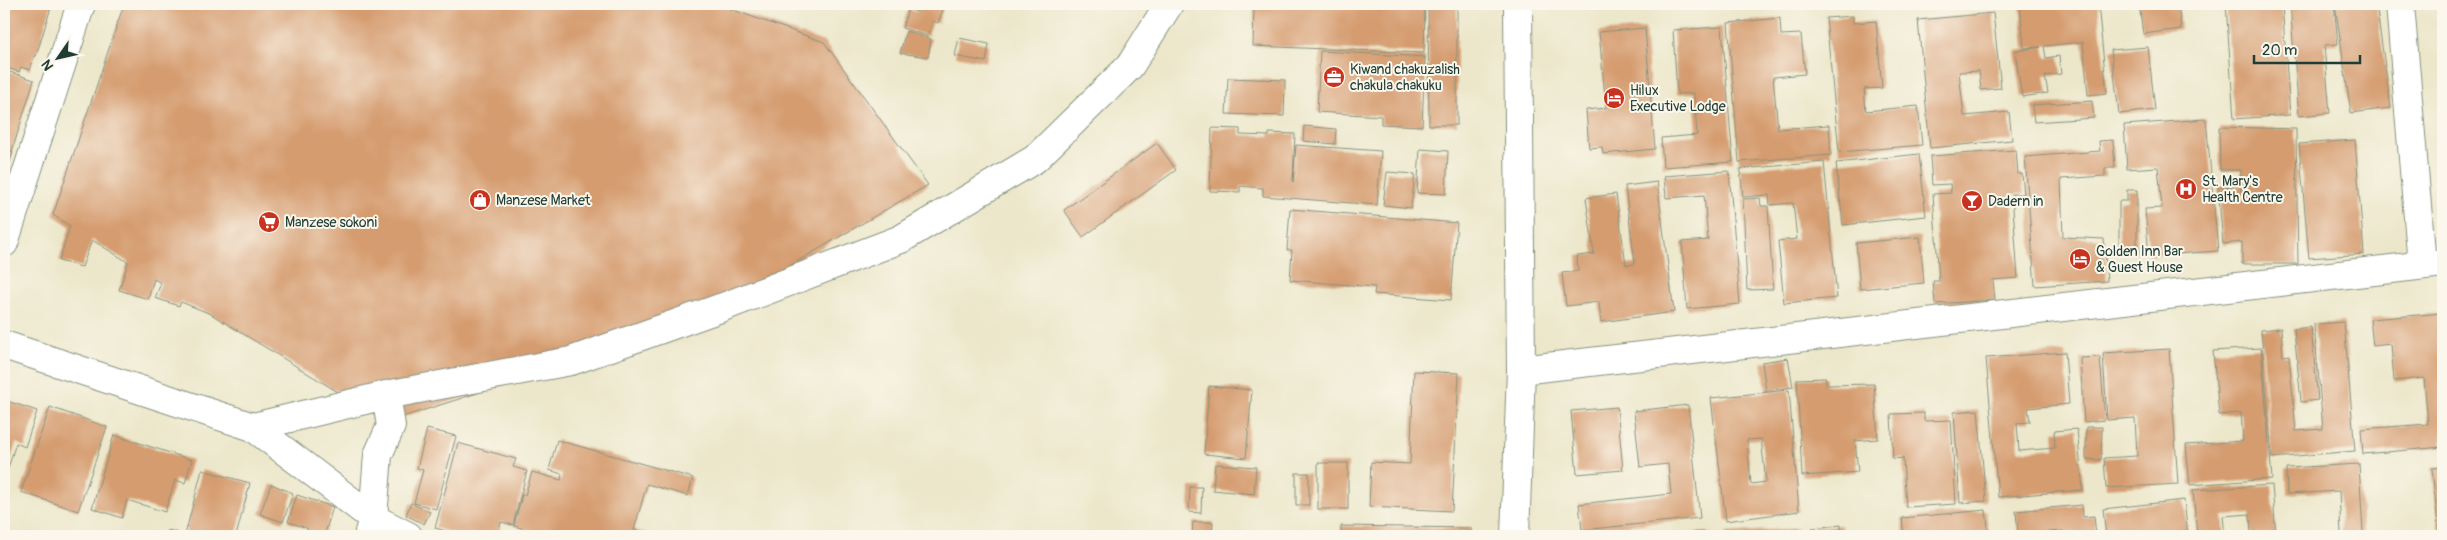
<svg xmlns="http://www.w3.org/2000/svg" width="2447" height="540" font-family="Pangolin,sans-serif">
  <rect width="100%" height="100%" fill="#fbf7ec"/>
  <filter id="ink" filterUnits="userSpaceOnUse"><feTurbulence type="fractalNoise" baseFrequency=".02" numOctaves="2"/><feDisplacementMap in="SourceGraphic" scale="10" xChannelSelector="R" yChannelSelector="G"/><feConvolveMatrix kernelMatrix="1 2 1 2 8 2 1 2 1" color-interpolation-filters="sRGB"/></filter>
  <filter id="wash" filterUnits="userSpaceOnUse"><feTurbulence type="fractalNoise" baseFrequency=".0096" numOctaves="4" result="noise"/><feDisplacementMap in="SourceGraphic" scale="20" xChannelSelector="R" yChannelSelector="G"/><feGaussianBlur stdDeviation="1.12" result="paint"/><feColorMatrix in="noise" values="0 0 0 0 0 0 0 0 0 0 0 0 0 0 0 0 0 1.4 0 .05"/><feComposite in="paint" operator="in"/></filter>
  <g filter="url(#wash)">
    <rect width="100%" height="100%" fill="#ece7ca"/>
    <g id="blocks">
      <g fill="#d59c70" fill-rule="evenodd">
        <path d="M4,4H52L36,56H34L30,70L21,67L19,72L4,67Z"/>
        <path d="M124,4H716L824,42L928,185L687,326L387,422L211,314L181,302L179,306L155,298L161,283L154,279L148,299L119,290L128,262L92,240L82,267L59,261L70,226L53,215Z"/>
        <path d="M920,4H945L938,23L933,21L928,36L902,28L908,9L917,12Z"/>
        <path d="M1254,4H1425L1424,53L1253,46Z"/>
        <path d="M1428,4H1457V125H1429Z"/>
        <path d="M2020,4H2098L2107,93L2088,95L2083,42L2044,46L2046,58L2059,56L2061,74L2045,76L2048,93L2022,97L2015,51L2041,47L2024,48Z"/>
        <path d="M2139,4H2178L2181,29L2143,34Z"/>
        <path d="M2226,4H2282L2290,115L2234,119Z"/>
        <path d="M2290,4H2334L2338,44L2324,45L2330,113L2299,116Z"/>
        <path d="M2335,4H2376L2391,108L2351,113Z"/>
        <path d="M1993,13L2001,88L1981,90L1979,71L1959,72L1964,116L2009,112L2012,140L1930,148L1918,20Z"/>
        <path d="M1853,16V23L1876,21L1882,88L1864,89L1866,111L1918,106L1922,145L1839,152L1826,18Z"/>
        <path d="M1780,18L1781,35L1801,34L1805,74L1773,77L1778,129L1829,125L1831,155L1739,162L1728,23Z"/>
        <path d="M1722,27L1733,162L1663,167L1661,138L1697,135L1694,93L1677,94L1673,30Z"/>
        <path d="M1645,28L1655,149L1603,154L1602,147L1589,148L1586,110L1606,108L1599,32Z"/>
        <path d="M906,31L931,39L928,57L900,53Z"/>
        <path d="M959,38L989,44L986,62L955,56Z"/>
        <path d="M2148,47L2155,110L2119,114L2111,50Z"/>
        <path d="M1320,51L1425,57L1422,126L1381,124V116L1317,112Z"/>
        <path d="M4,70L34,80L12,151L4,148Z"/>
        <path d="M1228,78L1285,80L1284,116L1226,114Z"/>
        <path d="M2092,101L2094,118L2034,122L2032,105Z"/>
        <path d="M2206,119L2218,251L2149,256L2145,209L2162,208L2158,167L2127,169L2124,125Z"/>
        <path d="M1304,126L1336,129L1335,144L1303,141Z"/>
        <path d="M2219,127L2296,129L2298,264H2242V242L2223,244L2218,187L2241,186V191V170H2220Z"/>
        <path d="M1212,128L1240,129V135L1269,136V133L1295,134L1293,182L1296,145L1381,151L1377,205L1263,196V188L1240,186V192L1210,191Z"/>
        <path d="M2113,140L2115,168H2105V176L2061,179L2063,237L2104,239L2107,281L2035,286L2025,157L2100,151L2099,141Z"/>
        <path d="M2355,140L2364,254L2309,258L2299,144Z"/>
        <path d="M1157,143L1176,170L1083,237L1064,210Z"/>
        <path d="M1420,149L1448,151L1446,194L1417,193Z"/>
        <path d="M4,150L13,152L4,181Z"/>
        <path d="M2016,150L2018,174H2022L2024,194H2012L2018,278L1993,280L1995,300L1935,304L1933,281H1939L1933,194L1951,193L1950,184L1932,185L1930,156Z"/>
        <path d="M1919,154L1926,216L1843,225L1836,163Z"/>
        <path d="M1824,162L1837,298L1784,303L1778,241L1797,239L1793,203L1770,205L1769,195L1743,197L1740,169Z"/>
        <path d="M1729,171L1740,304L1687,309L1682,242L1708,240L1704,195L1666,198L1664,176Z"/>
        <path d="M1387,172L1415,174L1411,208L1383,205Z"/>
        <path d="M1657,182L1674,312L1601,322L1599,302L1566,306L1562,273L1578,271L1577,256L1594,254L1586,198L1616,194L1626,265L1635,264L1625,186Z"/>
        <path d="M2127,190H2137V252H2119V201H2127Z"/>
        <path d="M1760,198L1761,206H1768L1773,289L1747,290L1743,199Z"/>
        <path d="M1290,209L1457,223L1451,300L1374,294L1375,287L1290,280L1292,250H1287Z"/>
        <path d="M1920,237L1924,283L1860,289L1856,243Z"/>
        <path d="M2443,313V447L2363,454L2361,429L2428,424L2424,378L2394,381L2391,344L2373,346L2370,319Z"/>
        <path d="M2344,322L2355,451L2272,458L2261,330L2281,328L2283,356L2289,355L2296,431L2323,429L2314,324Z"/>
        <path d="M2311,327L2318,400L2301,402L2294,329Z"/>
        <path d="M2261,348L2272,479L2190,485L2186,445L2243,441L2241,413L2219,415L2213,351Z"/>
        <path d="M2169,349L2178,484L2106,488L2104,458L2137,456L2135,418L2107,420L2103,353Z"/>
        <path d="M2065,352L2069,404L2028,408L2030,422L2017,423L2019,451L2055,448L2054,431L2077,429L2083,490L1998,497L1986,358Z"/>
        <path d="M2100,357L2105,420L2084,422L2080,358Z"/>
        <path d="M1788,358L1793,387L1766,391L1762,362Z"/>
        <path d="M1414,371L1459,373L1452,511L1369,507L1371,462L1410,464Z"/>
        <path d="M1826,378V385L1874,384L1878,439L1855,441L1858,472L1802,476L1797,379Z"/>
        <path d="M1209,386L1252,390L1246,458L1204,454Z"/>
        <path d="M1789,390L1799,511L1726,521L1711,398ZM1761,439L1766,482L1751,484L1747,440Z"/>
        <path d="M4,400L37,411L25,447L16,443L4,481Z"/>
        <path d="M1688,405L1700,518L1582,530L1579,504L1671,494L1668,464L1640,467L1634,411Z"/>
        <path d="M50,407L107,427L78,511L21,492Z"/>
        <path d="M1617,407L1623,470L1577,474L1571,411Z"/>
        <path d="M1978,410L1986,501L1960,503L1954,412Z"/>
        <path d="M1924,413V421L1951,420L1956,504L1906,507L1903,458L1893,459L1891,414Z"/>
        <path d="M2086,427H2102L2101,460L2086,459Z"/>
        <path d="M427,429L456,436L436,509L414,503L423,470L417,468Z"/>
        <path d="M114,435L192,460L185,483L175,480L165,512L127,500L122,518L92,508Z"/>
        <path d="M557,440L693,478L688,496L647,484L634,530L656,536H539L540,533L514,526L522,495H525L532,472L561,480L562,474L549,470Z"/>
        <path d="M458,443L516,459L513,467L527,471L513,525L501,522L498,534L504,536H463L435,528Z"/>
        <rect x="1318" y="463" width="30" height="46"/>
        <path d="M1215,464L1256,467L1254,494L1213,490Z"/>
        <path d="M2359,464L2363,533L2341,534L2339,491L2287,494L2286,468Z"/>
        <path d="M2443,467V536H2439L2432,468Z"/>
        <path d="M202,470L250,483L236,536H165L167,530L185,535Z"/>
        <rect x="1296" y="473" width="13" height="32"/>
        <path d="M271,484L293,493L283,522L260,514Z"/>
        <path d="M2272,485L2276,536H2251L2250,514L2223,516L2225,536H2197L2193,490Z"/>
        <path d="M1190,487H1202L1201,513L1189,512Z"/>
        <path d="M297,495L333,507L324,536H305L307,528L288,522Z"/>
        <path d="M2184,500L2188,536H2106L2103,509Z"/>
        <path d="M411,503L430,512L424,524L406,515Z"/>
        <path d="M2082,505L2083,517L2094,516L2096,536H2063V531L2018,534L2016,511Z"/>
        <path d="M1986,510L1989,536H1904L1902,518Z"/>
        <path d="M1193,522H1213L1212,536H1192Z"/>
        <path d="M1841,525L1842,536H1813L1812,528Z"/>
        <path d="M1341,526L1471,528V536H1341Z"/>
        <path d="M1799,528V536H1726V533Z"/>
        <path d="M1708,532V536H1667V535Z"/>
        <path d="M2307,533V536H2280L2279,535Z"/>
      </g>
    </g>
  </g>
  <g filter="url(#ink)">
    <use href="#blocks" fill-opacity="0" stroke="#86927f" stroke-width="1"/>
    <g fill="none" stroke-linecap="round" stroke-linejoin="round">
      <g stroke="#86927f" stroke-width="30">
        <g id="minor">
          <path d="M2400,4L2422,265"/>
          <path d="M4,243L81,4"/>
          <path d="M4,345L253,427L373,518L408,536"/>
          <path d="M1521,370L2443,263"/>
          <path d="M253,427L386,395L571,361L723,307L901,239L1035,159L1130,66L1169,4"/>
          <path d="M369,532L373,518L378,455L391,426L386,395"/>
          <path d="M1515,536L1521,370L1518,4"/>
        </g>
      </g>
      <use href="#minor" stroke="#fff" stroke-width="28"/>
    </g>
  </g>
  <defs>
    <g id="office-disc" transform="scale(1.125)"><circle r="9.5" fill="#c8321e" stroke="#fbf7ec"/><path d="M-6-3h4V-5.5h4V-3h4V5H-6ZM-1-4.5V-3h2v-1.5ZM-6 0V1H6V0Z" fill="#fff"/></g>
    <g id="hotel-disc" transform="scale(1.125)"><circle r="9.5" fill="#c8321e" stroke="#fbf7ec"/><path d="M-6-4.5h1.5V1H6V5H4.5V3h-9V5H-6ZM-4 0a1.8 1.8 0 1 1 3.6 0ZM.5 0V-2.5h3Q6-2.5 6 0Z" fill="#fff"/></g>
    <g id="hospital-disc" transform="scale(1.125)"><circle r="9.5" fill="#c8321e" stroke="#fbf7ec"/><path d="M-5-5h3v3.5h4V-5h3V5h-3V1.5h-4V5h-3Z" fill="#fff"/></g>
    <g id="shop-disc" transform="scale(1.125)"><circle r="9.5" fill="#c8321e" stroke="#fbf7ec"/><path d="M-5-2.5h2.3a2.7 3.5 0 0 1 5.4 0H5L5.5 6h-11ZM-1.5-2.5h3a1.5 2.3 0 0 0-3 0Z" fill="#fff"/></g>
    <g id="bar-disc" transform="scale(1.125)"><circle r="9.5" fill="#c8321e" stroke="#fbf7ec"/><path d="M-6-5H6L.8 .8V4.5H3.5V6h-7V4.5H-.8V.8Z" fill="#fff"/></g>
    <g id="supermarket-disc" transform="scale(1.125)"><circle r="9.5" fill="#c8321e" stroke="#fbf7ec"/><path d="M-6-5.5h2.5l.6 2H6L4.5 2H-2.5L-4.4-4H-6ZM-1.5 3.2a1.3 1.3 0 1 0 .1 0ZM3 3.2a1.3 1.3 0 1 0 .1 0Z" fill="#fff"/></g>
  </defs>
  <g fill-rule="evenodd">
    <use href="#office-disc" x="1334" y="77"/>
    <use href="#hotel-disc" x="1614" y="98"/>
    <use href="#hospital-disc" x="2186" y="189"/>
    <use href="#shop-disc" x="480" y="200"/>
    <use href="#bar-disc" x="1972" y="201"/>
    <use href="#supermarket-disc" x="269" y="222"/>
    <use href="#hotel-disc" x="2080" y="259"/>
  </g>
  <g text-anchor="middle" stroke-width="4" stroke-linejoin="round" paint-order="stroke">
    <g font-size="14" fill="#1f3d34" stroke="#fbf7ec" text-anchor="start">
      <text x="1350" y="74">Kiwand chakuzalish<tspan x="1350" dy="16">chakula chakuku</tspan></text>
      <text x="1630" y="95">Hilux<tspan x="1630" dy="16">Executive Lodge</tspan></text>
      <text x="2202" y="186">St. Mary's<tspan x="2202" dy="16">Health Centre</tspan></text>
      <text x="496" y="205">Manzese Market</text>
      <text x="1988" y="206">Dadern in</text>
      <text x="285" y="227">Manzese sokoni</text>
      <text x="2096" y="256">Golden Inn Bar<tspan x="2096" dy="16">&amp; Guest House</tspan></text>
    </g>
  </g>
  <rect width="2447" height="540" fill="none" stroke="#fbf7ec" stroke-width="20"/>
  <g transform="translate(58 58) rotate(236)" stroke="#fbf7ec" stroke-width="4" paint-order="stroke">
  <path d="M0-4L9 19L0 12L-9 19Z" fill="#1f3d34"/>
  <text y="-8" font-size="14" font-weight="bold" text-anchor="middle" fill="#1f3d34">N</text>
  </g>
  <path d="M2254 55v8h106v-8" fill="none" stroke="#1f3d34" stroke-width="2.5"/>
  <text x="2262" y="55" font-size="15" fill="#1f3d34" stroke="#fbf7ec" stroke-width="4" paint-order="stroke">20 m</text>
</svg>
